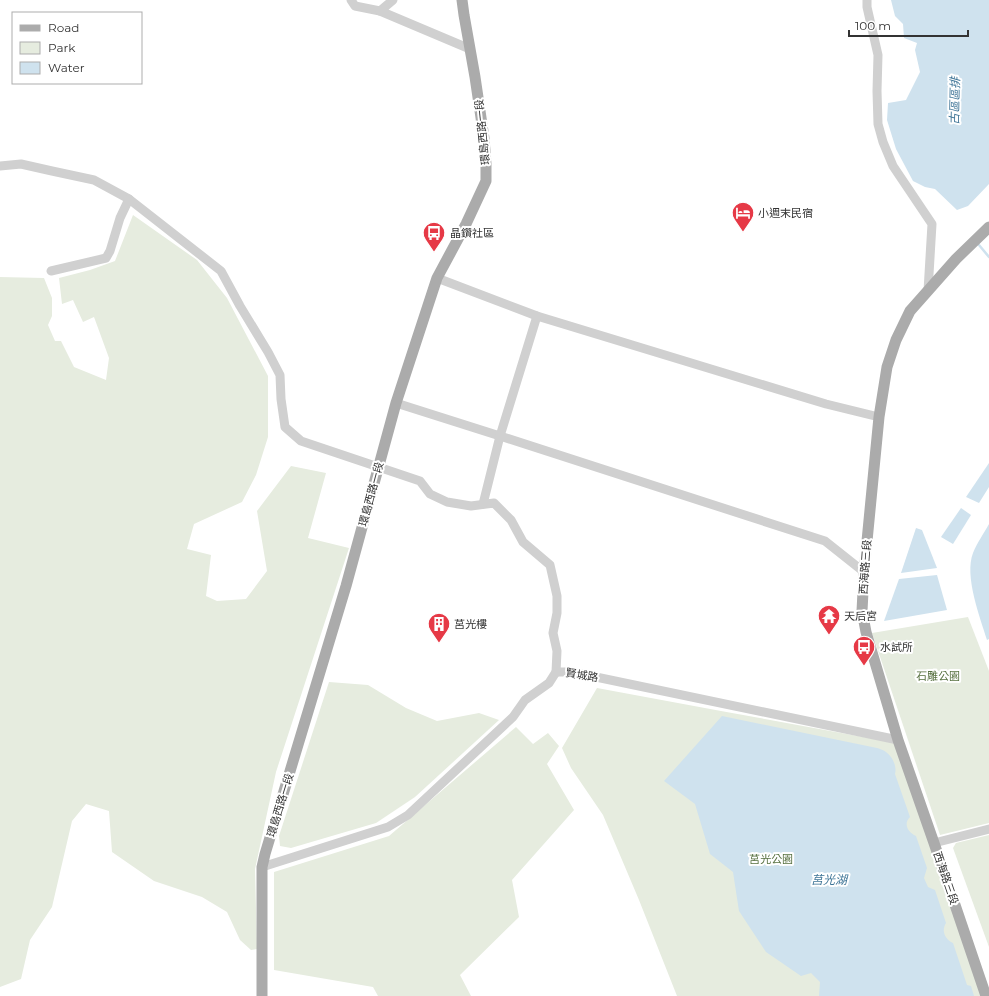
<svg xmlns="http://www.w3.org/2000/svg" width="989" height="996" font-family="Montserrat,'Noto Sans TC',sans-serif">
  <rect width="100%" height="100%" fill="#fff"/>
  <g fill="#e6ecdf">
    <path d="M133,215L197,260L227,298L268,376V437L256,475L242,502L194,524L187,549L211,555L206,596L217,601L246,599L267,571L257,511L291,466L326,473L308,538L349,548L276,772L255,869L257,949L251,950L240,940L227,912L202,897L154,881L112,852L109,811L86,804L72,821L52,907L30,940L21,979L0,987V277L44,278L52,298V316L48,325L55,341H61L74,367L106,380L109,358L94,317L83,322L73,300L62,304L59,278L90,270L115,261Z"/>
    <path d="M968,617L989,671V823L940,835L872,633Z"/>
    <path d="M329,682L368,685L406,708L437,721L479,713L499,720L415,797L376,823L291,848L280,846L279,836Z"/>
    <path d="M597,688L721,711L896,743L982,996H677L639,900L603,815L571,768L562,748Z"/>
    <path d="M516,727L533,744L548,733L559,746L547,764L574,810L512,880L519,917L460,975L471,996H378L373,987L274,970V872L389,836Z"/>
    <path d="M989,835V947L953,848L956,843Z"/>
  </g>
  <g fill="#cfe2ee">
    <path d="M891,0H989V184L968,206L957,210L935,189L925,187L913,181L896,149L887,120L888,103L906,100L920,72L915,50L917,43L904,38L903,24L895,16Z"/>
    <path d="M989,463V487L979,503L966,497Z"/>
    <path d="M961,508L971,515L953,544L941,537Z"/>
    <path d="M989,524V639L987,640C980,617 964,576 973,553C977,543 984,533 989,524Z"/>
    <path d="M916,528L922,530L937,568L901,573Z"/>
    <path d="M937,575L947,610L884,621L899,579Z"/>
    <path d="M722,716L877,748C880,749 884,750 886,752C893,757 897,767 895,774L910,817C903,824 908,832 916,836L927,868L924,878L928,887L935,890L946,923C941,931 945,939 953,943L967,985L971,986L974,996H819L820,982L811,973L801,976L766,952L739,911L733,872L710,854L695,804L664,781Z"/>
  </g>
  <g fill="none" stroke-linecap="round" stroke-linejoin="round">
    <path stroke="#cfe2ee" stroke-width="2.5" d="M979,245L989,257"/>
    <g stroke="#d0d0d0" stroke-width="9">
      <path d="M351,0L355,6L380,11"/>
      <path d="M393,0L380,11L470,49"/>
      <path d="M867,0V7L878,55L877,91L878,124L883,142L893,166L932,224L928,291"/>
      <path d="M0,166L21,164L52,171L94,180L129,199L221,271L240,306L268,352L280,375L281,399L285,427L301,441L420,481L430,494L447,502L471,506L494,503L511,520L523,542L550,565L557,596V613L553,633L557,651L556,672H572L898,740"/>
      <path d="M51,271L106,258L110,251L120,218L129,199"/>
      <path d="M437,278L537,316L826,404L879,417"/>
      <path d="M396,403L500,436L825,541L864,572"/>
      <path d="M483,504L500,436L537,316"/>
      <path d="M934,843L989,829"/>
      <path d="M262,867L388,827L408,815L513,717L525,700L549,683L556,672"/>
    </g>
    <g stroke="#ababab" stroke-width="11">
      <path d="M262,996V867L265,854L346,586L396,403L437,278L466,224L486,181V164L484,138L475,77L464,15L462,0"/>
      <path d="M986,996L934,843L898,740L866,632L862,611L864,572L879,417L887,367L896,340L910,311L956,259L989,227"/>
    </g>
  </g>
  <defs>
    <g id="hotel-pin" transform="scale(1.15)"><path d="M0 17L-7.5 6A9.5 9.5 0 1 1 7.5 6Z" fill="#e63946" stroke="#fff"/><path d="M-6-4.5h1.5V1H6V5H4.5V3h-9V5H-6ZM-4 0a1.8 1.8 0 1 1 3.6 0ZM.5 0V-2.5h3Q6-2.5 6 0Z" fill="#fff"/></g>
    <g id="bus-pin" transform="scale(1.15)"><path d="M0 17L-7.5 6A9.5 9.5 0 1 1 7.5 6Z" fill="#e63946" stroke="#fff"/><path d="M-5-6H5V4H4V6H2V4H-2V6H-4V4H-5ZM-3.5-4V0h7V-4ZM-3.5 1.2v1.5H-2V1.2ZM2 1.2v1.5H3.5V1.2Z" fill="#fff"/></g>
    <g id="temple-pin" transform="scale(1.15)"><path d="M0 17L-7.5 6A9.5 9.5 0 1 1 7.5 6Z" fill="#e63946" stroke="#fff"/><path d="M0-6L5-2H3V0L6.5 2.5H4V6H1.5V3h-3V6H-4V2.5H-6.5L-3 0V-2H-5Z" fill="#fff"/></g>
    <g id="building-pin" transform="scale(1.15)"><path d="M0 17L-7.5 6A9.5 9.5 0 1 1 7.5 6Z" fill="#e63946" stroke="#fff"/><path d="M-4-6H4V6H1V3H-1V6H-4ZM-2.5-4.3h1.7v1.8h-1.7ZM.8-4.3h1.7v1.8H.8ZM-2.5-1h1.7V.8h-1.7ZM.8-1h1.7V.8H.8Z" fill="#fff"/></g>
  </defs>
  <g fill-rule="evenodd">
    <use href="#hotel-pin" x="743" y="213"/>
    <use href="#bus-pin" x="434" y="233"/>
    <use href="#temple-pin" x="829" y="616"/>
    <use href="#building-pin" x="439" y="624"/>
    <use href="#bus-pin" x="864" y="647"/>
  </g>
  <g text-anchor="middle" stroke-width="4" stroke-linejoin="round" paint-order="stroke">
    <g font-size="11" fill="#333" stroke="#fff">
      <text transform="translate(482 132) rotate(-96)" y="4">環島西路一段</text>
      <text transform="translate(371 494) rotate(-75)" y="4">環島西路一段</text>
      <text transform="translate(865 567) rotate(-86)" y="4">西海路三段</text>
      <text transform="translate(582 675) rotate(9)" y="4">賢城路</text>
      <text transform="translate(280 805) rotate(-73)" y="4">環島西路一段</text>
      <text transform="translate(946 878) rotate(71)" y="4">西海路三段</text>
    </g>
    <g font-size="11" fill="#333" stroke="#fff" text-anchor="start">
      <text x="758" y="217">小週末民宿</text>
      <text x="450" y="237">晶鑽社區</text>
      <text x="844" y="620">天后宮</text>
      <text x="454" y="628">莒光樓</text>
      <text x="880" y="651">水試所</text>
    </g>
    <g font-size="11" fill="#56703f" stroke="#fff">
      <text x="938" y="680">石雕公園</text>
      <text x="771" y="863">莒光公園</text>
    </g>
    <g font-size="12" font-style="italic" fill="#3f7597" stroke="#fff">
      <text transform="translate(955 101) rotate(-89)" y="4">古區區排</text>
      <text x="829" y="884">莒光湖</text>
    </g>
  </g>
  <rect x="12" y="12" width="130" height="72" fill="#ffffff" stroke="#adadad"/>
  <rect x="20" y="25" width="20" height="6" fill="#ababab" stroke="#adadad"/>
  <text x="48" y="32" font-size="12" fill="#333333">Road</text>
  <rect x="20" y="42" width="20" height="12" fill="#e6ecdf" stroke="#adadad"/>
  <text x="48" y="52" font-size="12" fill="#333333">Park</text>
  <rect x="20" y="62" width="20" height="12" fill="#cfe2ee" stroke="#adadad"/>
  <text x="48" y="72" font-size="12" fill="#333333">Water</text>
  <path d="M849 30v6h119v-6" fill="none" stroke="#333333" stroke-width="2"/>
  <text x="855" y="30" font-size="12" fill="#333333" stroke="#ffffff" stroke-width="3" paint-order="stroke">100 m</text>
</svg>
